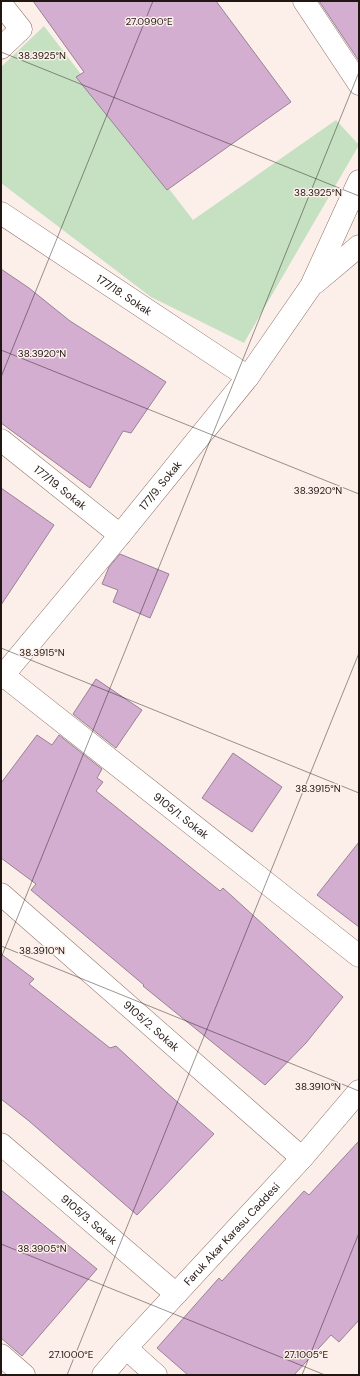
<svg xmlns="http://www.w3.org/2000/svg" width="360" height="1376" font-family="'DM Sans',sans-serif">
  <rect width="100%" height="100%" fill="#fcefea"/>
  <path fill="#c5e1c2" d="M44,26L193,220L336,120L359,145L244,343L151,297L1,183V67Z"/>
  <g fill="#d3aed1" stroke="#988296">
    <path d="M33,1H216L291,102L167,190L76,77L84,72Z"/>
    <path d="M319,1H359V61Z"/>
    <path d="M1,269L29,288L70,321L166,382L131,433L123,431L90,488L1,423Z"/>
    <path d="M1,488L54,525L1,605Z"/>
    <path d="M120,554L169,574L150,618L113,602L118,590L102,584L109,567Z"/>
    <path d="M96,679L142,710L116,748L73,714Z"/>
    <path d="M37,735L52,745L59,735L102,769L97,778L103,782L96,791L220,891L223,888L343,997L306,1043L265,1085L143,986L144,985L31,890L36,884L1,858V783Z"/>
    <path d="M233,753L282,787L252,832L202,798Z"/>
    <path d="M359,842V927L317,895Z"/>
    <path d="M1,954L34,979L29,984L110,1048L116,1046L166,1092L214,1134L137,1215L29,1121L1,1099Z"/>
    <path d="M359,1141V1320L339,1342L331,1335L294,1375H188L157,1348L219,1278L222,1281L304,1191L309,1195Z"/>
    <path d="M1,1190L97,1269L22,1356L1,1338Z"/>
  </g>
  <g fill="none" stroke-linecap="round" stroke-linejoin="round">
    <g stroke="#8e7166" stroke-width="23">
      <g id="minor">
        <path d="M304,1L359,84"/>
        <path d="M1,4L21,29L1,48"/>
        <path id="s1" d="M1,213L248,377"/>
        <path d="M315,283L359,246"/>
        <path id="s2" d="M1,440L120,535"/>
        <path id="s3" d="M3,675L359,956"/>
        <path id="s4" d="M1,678L120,535L248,377L311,286L359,181"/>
        <path id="s5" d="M1,894L302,1158"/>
        <path id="s6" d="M1,1144L176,1294"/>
        <path d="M126,1348L156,1375"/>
        <path d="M1,1355L24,1375"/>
      </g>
    </g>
    <g stroke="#8e7166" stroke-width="23">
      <g id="secondary">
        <path id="s7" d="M103,1375L126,1348L302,1158L359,1091"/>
      </g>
    </g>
    <use href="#minor" stroke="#fff" stroke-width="22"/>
    <use href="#secondary" stroke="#fff" stroke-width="22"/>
  </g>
  <path fill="none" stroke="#211611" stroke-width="1" stroke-opacity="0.45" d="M1,52L359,196M1,350L359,494M1,377L153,1M1,648L359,793M1,946L359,1091M1,958L359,72M1,1244L325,1375M67,1375L359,653M302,1375L359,1233"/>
  <g text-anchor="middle" stroke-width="3" stroke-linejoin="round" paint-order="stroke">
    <g font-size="11" fill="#211611" stroke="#fcefea">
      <text dy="4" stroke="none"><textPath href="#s1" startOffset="148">177/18. Sokak</textPath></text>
      <text dy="4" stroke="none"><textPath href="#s4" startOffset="250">177/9. Sokak</textPath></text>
      <text dy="4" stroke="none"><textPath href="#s2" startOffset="76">177/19. Sokak</textPath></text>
      <text dy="4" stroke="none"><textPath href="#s3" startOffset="227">9105/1. Sokak</textPath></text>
      <text dy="4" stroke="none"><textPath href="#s5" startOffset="200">9105/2. Sokak</textPath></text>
      <text dy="4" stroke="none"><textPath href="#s6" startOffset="116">9105/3. Sokak</textPath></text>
      <text dy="4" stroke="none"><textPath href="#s7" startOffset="191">Faruk Akar Karasu Caddesi</textPath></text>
    </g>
  </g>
  <g font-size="10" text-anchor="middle" fill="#211611" stroke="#fcefea" stroke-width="3" stroke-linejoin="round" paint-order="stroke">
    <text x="149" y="25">27.0990°E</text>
    <text x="42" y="59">38.3925°N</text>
    <text x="318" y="196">38.3925°N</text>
    <text x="42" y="357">38.3920°N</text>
    <text x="318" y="494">38.3920°N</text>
    <text x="42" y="656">38.3915°N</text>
    <text x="318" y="792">38.3915°N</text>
    <text x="42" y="954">38.3910°N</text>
    <text x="318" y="1090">38.3910°N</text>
    <text x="42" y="1252">38.3905°N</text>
    <text x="71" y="1358">27.1000°E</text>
    <text x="306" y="1358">27.1005°E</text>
  </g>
  <rect width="360" height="1376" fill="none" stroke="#211611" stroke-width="4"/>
</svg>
